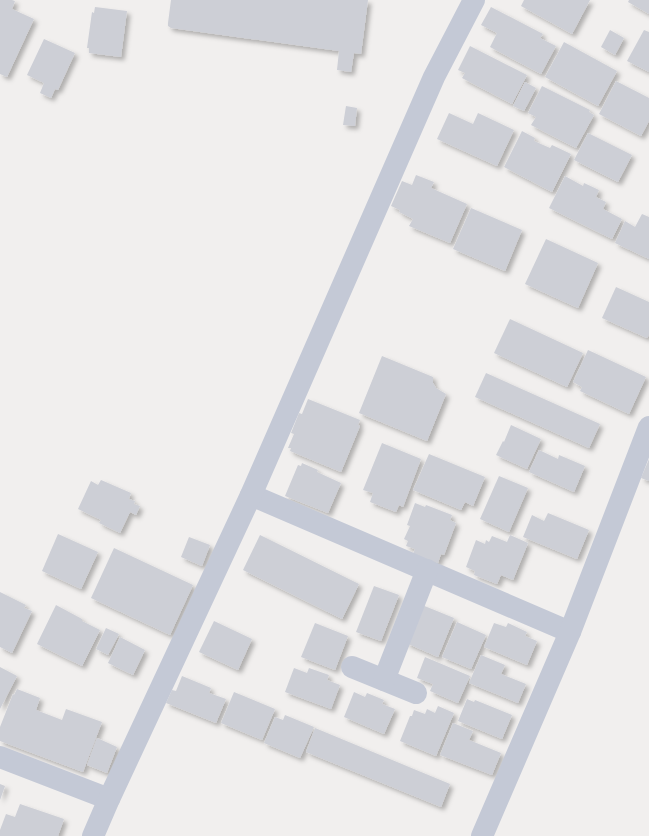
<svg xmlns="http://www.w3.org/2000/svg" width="649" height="836" font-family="Roboto,sans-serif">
  <defs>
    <filter id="shadow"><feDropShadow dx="3.5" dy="3.5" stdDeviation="2" flood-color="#0004"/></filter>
  </defs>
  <rect width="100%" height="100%" fill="#f1efee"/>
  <g fill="#cdcfd6" filter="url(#shadow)">
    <path d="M0,0H12L15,1L12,9L34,19L7,77L0,74Z"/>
    <path d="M171,0H368L361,54L354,53L351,72L337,70L339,51L171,28L168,26V23Z"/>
    <path d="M524,0H590L572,34L521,6Z"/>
    <path d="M629,0H649V14L628,2Z"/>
    <path d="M95,7L127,11L121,57L89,53V48H87L92,12L94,13Z"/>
    <path d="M491,7L543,34L540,38L556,46L541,74L490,47L497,33L481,25Z"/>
    <path d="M610,30L624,38L615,55L601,47Z"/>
    <path d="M644,30L649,32V72L627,61Z"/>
    <path d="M44,39L75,53L58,90L55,89L51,98L40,93L44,83L27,75Z"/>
    <path d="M564,42L617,71L598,106L545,77Z"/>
    <path d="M470,46L527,75L512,104L462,78L465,73L458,70Z"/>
    <path d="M616,81L649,98V121L641,136L599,114Z"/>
    <path d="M525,82L536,88L524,111L513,106Z"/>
    <path d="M542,86L590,110L589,112L594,115L576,148L531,125L536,117L528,113Z"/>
    <path d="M346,106L357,108L355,126L343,125Z"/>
    <path d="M449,113L473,124L478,113L514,130L497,166L437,139Z"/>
    <path d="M522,131L535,138L534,141L550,148L552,145L571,154L552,192L504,167Z"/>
    <path d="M588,133L632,155L618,182L574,160Z"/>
    <path d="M416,175L434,182L431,188L467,204L450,243L409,226L413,219L399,212L400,210L391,206L402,181L412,185Z"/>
    <path d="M565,176L583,186L584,183L599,190L596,197L606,202L603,209L622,219L612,239L549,208Z"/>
    <path d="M471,208L522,230L505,271L453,249Z"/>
    <path d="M642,214L649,217V259L615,243L625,221L635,227Z"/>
    <path d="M546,239L598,263L578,308L525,284Z"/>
    <path d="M616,287L649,302V335L647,338L602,318Z"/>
    <path d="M510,319L583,353L567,387L494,353Z"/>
    <path d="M588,350L646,377L629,414L580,391L582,387L573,382Z"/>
    <path d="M382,356L433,377V383L436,388L446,394L427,441L359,413Z"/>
    <path d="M486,373L600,424L589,448L475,397Z"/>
    <path d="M308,399L360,420L358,425L360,426L341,472L290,451L291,448H288L294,434L291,433L299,413L302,414Z"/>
    <path d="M511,425L541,439L527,469L496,455L503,441L504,442Z"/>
    <path d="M382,443L421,459L403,507L399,505L396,512L370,502L373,493L363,490Z"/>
    <path d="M539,450L558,459L559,455L585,466L574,492L529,472Z"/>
    <path d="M429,454L485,477L473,506L465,502L461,510L413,490Z"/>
    <path d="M649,459V481L641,478Z"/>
    <path d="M302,463L318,470L317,472L341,483L328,513L285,496L298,465L301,466Z"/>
    <path d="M499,476L528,488L509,532L480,519Z"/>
    <path d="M101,480L131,493L129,499L135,501L134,504L140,506L136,515L130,512L120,533L99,523L101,520L78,509L91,481L98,485Z"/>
    <path d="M415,503L425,507L426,505L452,515L450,520L456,523L444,555L441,554L438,563L413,554L415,549L406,546L408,541L404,539L410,526L407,525Z"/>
    <path d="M548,513L589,530L577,559L523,537L532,515L544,521Z"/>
    <path d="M58,534L98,552L81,589L42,571Z"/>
    <path d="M260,535L359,584L342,619L243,570Z"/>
    <path d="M510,535L528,543L513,580L501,575L497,584L474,575L475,571L466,567L476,540L485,544L486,540L489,542L492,536L507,542Z"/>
    <path d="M189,537L210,545L202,566L181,557Z"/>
    <path d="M114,548L193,585L170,635L91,598Z"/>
    <path d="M374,586L399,595L381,641L356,632Z"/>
    <path d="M0,592L26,605L24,608L32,611L12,653L0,647Z"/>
    <path d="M56,605L82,619V621L100,630L82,666L37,644Z"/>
    <path d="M422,605L454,618L438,657L406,643Z"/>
    <path d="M214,621L252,639L238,670L199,652Z"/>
    <path d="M457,622L486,635L471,669L442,657Z"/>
    <path d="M315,623L348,636L335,670L301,657Z"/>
    <path d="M494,623L506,627L508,623L527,632L525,636L537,641L527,665L484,647Z"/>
    <path d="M106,628L119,634L108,655L96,649Z"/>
    <path d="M120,637L145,650L133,675L108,663Z"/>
    <path d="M481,655L505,665L501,674L526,684L518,703L469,683Z"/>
    <path d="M425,657L470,676L458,703L430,691L433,684L417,678Z"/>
    <path d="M0,667L17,676L0,709Z"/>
    <path d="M294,668L307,673L309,668L329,675L327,680L340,685L331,709L285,692Z"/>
    <path d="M182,676L211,688L209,693L226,699L216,723L166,703L172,690L176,691Z"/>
    <path d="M17,689L40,698L36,710L62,720L66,709L102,722L83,772L0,741V727L13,694L14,695Z"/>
    <path d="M234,692L275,709L262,740L221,723Z"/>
    <path d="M354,692L365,697L367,693L384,700L382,704L395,709L384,734L344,717Z"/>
    <path d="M467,699L474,702L475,700L512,715L502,739L458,721Z"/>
    <path d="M438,706L454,713L436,756L400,741L410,716H412L414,710L425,714L427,709L435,713Z"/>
    <path d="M285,715L314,727L300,758L264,743L275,717L283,720Z"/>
    <path d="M453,723L473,731L469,740L501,753L492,775L440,755Z"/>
    <path d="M315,728L450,784L441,807L306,752Z"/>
    <path d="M97,738L117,747L107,773L87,765Z"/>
    <path d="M0,784L5,786L0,800Z"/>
    <path d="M20,804L64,819L58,836H0V830L6,814L15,817Z"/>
  </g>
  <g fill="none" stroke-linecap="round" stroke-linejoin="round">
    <g stroke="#c4c9d6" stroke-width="22">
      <path d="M251,495L570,632"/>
      <path d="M352,667L416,693"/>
      <path d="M384,680L427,570"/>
      <path d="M0,757L109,799"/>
      <path d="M93,836L109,799L251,495L434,77L474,0"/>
      <path d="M482,836L570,632L649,427"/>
    </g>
  </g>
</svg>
